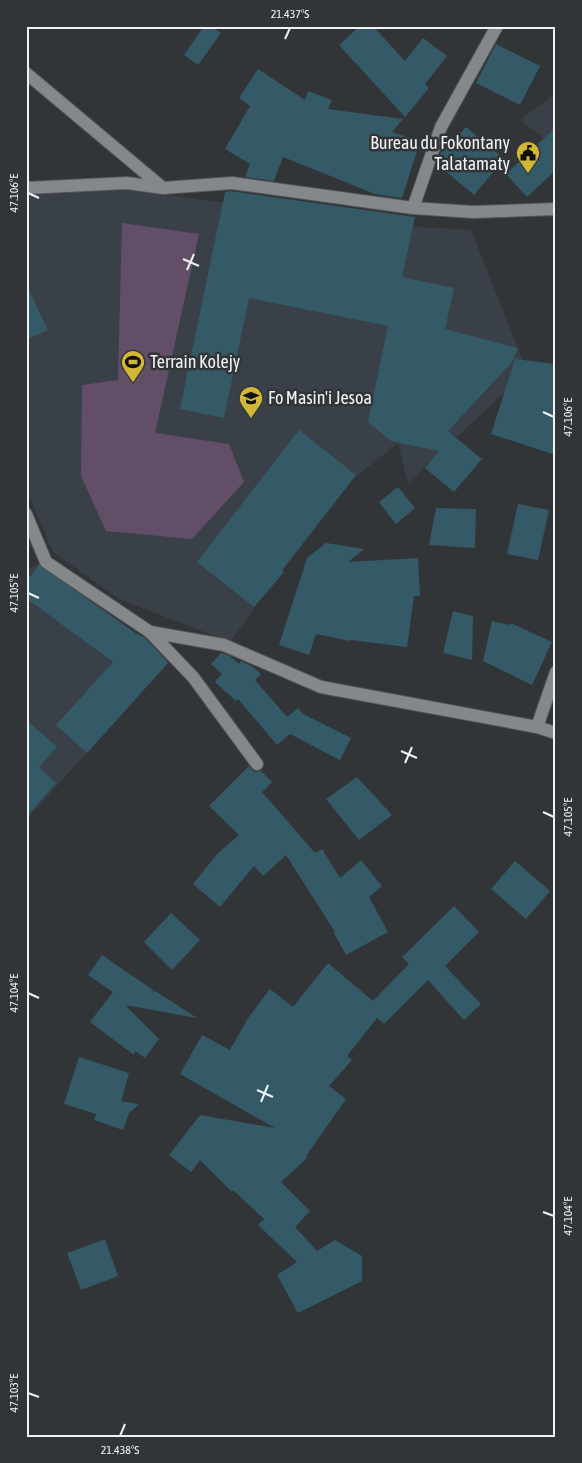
<svg xmlns="http://www.w3.org/2000/svg" width="582" height="1463" font-family="'Asap Condensed',sans-serif">
  <rect width="100%" height="100%" fill="#323538"/>
  <g fill="#3a4048">
    <path d="M556,93V147L520,120Z"/>
    <path d="M128,190L402,226L471,230L527,371L408,483L398,443L354,478L257,604L230,642L119,599L53,552L26,489V194Z"/>
    <path d="M40,563L171,659L26,820V570Z"/>
  </g>
  <path fill="#624f67" d="M122,223L199,234L155,433L229,444L244,482L192,539L106,531L81,476L82,385L118,380Z"/>
  <g fill="#345967">
    <path d="M204,26H211L221,33L198,65L184,55Z"/>
    <path d="M360,26H373L405,61L423,38L447,56L425,84L429,88L405,117L339,45Z"/>
    <path d="M496,44L540,66L520,105L476,83Z"/>
    <path d="M258,69L305,100L308,91L332,100L328,109L403,119L392,132L427,143L424,152L418,148L402,198L375,194L283,157L274,181L245,177L250,164L225,149L250,106L239,98Z"/>
    <path d="M466,127L504,159L474,195L437,164L442,148L446,149Z"/>
    <path d="M556,127V170L527,197L506,174Z"/>
    <path d="M229,191L415,217L402,277L454,288L445,329L518,348L512,362L448,431L483,460H481L454,492L425,468L439,451L391,441L368,422L388,326L249,298L224,418L180,409L225,192Z"/>
    <path d="M26,284L48,330L26,340Z"/>
    <path d="M515,359L556,364V455L491,434Z"/>
    <path d="M299,430L356,475L282,570L284,572L254,607L197,562Z"/>
    <path d="M398,487L415,508L396,524L379,502Z"/>
    <path d="M518,504L549,510L538,560L507,554Z"/>
    <path d="M436,508L476,509L475,548L429,545Z"/>
    <path d="M326,543L364,549L348,562L418,558L420,596H414L407,647L351,640L350,641L316,634L309,655L279,645L307,558Z"/>
    <path d="M39,565L138,635V634L145,638L168,663L87,753L56,725L113,662L26,598V582Z"/>
    <path d="M453,611L473,616L472,660L443,653Z"/>
    <path d="M492,621L510,625L511,623L552,642L532,685L483,661Z"/>
    <path d="M221,653L230,656L239,664L241,661L253,667L261,674L255,680L287,717L298,708L303,714L351,738L340,760L290,734L277,745L238,699L236,701L215,682L222,674L211,664Z"/>
    <path d="M26,720L57,747L39,767L56,783L26,817Z"/>
    <path d="M249,766L254,772L261,771L272,782L262,792L315,853L322,849L340,878L361,860L382,886L369,897L388,932L346,955L334,933L335,932L286,855L263,876L254,866L220,907L193,884L218,853L239,835L209,806Z"/>
    <path d="M357,777L392,815L359,840L326,799Z"/>
    <path d="M515,861L550,891L526,919L491,889Z"/>
    <path d="M454,906L479,932L445,966L481,1004L464,1020L428,980L384,1024L377,1018L347,1056L352,1060L329,1086L346,1099L306,1156L308,1157L281,1182L310,1211L295,1227L317,1251L335,1240L362,1256V1281L298,1313L277,1275L297,1262L258,1225L264,1219L233,1190L232,1192L200,1160L191,1172L169,1155L200,1115L275,1128L180,1074L202,1035L230,1050L248,1018L270,989L293,1007L328,963L373,1001L409,964L402,957Z"/>
    <path d="M171,913L200,940L172,970L144,942Z"/>
    <path d="M102,955L153,990L152,991L157,992L197,1018L125,1005L159,1039L145,1058L135,1051L134,1055L90,1022L113,992L88,975Z"/>
    <path d="M79,1057L129,1073L121,1101L139,1104L129,1113L123,1130L94,1120L96,1114L64,1104Z"/>
    <path d="M105,1239L118,1276L81,1290L67,1253Z"/>
  </g>
  <g fill="none" stroke-linecap="round" stroke-linejoin="round">
    <g stroke="#525457" stroke-width="14">
      <g id="minor">
        <path d="M26,73L163,188"/>
        <path d="M26,188L127,183L163,188L232,183L413,208L473,212L556,209"/>
        <path d="M413,208L441,127L497,26"/>
        <path d="M26,514L46,562L150,632L224,645L321,687L537,727L556,733"/>
        <path d="M150,632L193,677L257,764"/>
        <path d="M537,727L556,672"/>
      </g>
    </g>
    <use href="#minor" stroke="#85888b" stroke-width="12"/>
  </g>
  <path fill="none" stroke="#f2f3f6" stroke-width="2" d="M285,39L290,28M28,193L39,198M183,259L199,266M187,270L194,254M543,412L554,417M28,593L39,598M401,751L417,758M405,763L412,747M543,812L554,817M28,993L39,998M257,1090L273,1097M261,1102L268,1085M543,1212L554,1216M28,1393L39,1397M120,1436L125,1424"/>
  <defs>
    <g id="civic-pin" transform="scale(1.25)"><path d="M0 17L-7.5 6A9.5 9.5 0 1 1 7.5 6Z" fill="#d2b635" stroke="#323538"/><path d="M-.6-6.5H3V-4.5H.6V-3L4-1V1h2V6H-6V1h2V-1L-.6-3ZM-1.2 2.5V6h2.4V2.5Z" fill="#111"/></g>
    <g id="stadium-pin" transform="scale(1.25)"><path d="M0 17L-7.5 6A9.5 9.5 0 1 1 7.5 6Z" fill="#d2b635" stroke="#323538"/><path d="M0-5a6.5 5 0 1 0 0 10a6.5 5 0 1 0 0-10ZM-3.5-1.8h7v3.6h-7Z" fill="#111"/></g>
    <g id="school-pin" transform="scale(1.25)"><path d="M0 17L-7.5 6A9.5 9.5 0 1 1 7.5 6Z" fill="#d2b635" stroke="#323538"/><path d="M0-5L7-2L0 1L-7-2ZM-4 1L0 2.5L4 1V4Q0 6-4 4Z" fill="#111"/></g>
  </defs>
  <g fill-rule="evenodd">
    <use href="#civic-pin" x="528" y="153"/>
    <use href="#stadium-pin" x="133" y="362"/>
    <use href="#school-pin" x="251" y="398"/>
  </g>
  <g text-anchor="middle" stroke-width="5" stroke-linejoin="round" paint-order="stroke">
    <g font-size="18" fill="#f2f3f6" stroke="#323538" text-anchor="start">
      <text x="510" y="149" text-anchor="end">Bureau du Fokontany<tspan x="510" dy="21">Talatamaty</tspan></text>
      <text x="150" y="368">Terrain Kolejy</text>
      <text x="268" y="404">Fo Masin'i Jesoa</text>
    </g>
  </g>
  <rect width="582" height="1463" fill="none" stroke="#323538" stroke-width="55"/>
  <rect x="28" y="28" width="526" height="1408" fill="none" stroke="#f2f3f6" stroke-width="2"/>
  <g font-size="12" text-anchor="middle" fill="#f2f3f6">
    <text x="290" y="18">21.437°S</text>
    <text transform="translate(14 193) rotate(-90)" y="4">47.106°E</text>
    <text transform="translate(568 417) rotate(-90)" y="4">47.106°E</text>
    <text transform="translate(14 593) rotate(-90)" y="4">47.105°E</text>
    <text transform="translate(568 817) rotate(-90)" y="4">47.105°E</text>
    <text transform="translate(14 993) rotate(-90)" y="4">47.104°E</text>
    <text transform="translate(568 1216) rotate(-90)" y="4">47.104°E</text>
    <text transform="translate(14 1393) rotate(-90)" y="4">47.103°E</text>
    <text x="120" y="1454">21.438°S</text>
  </g>
</svg>
